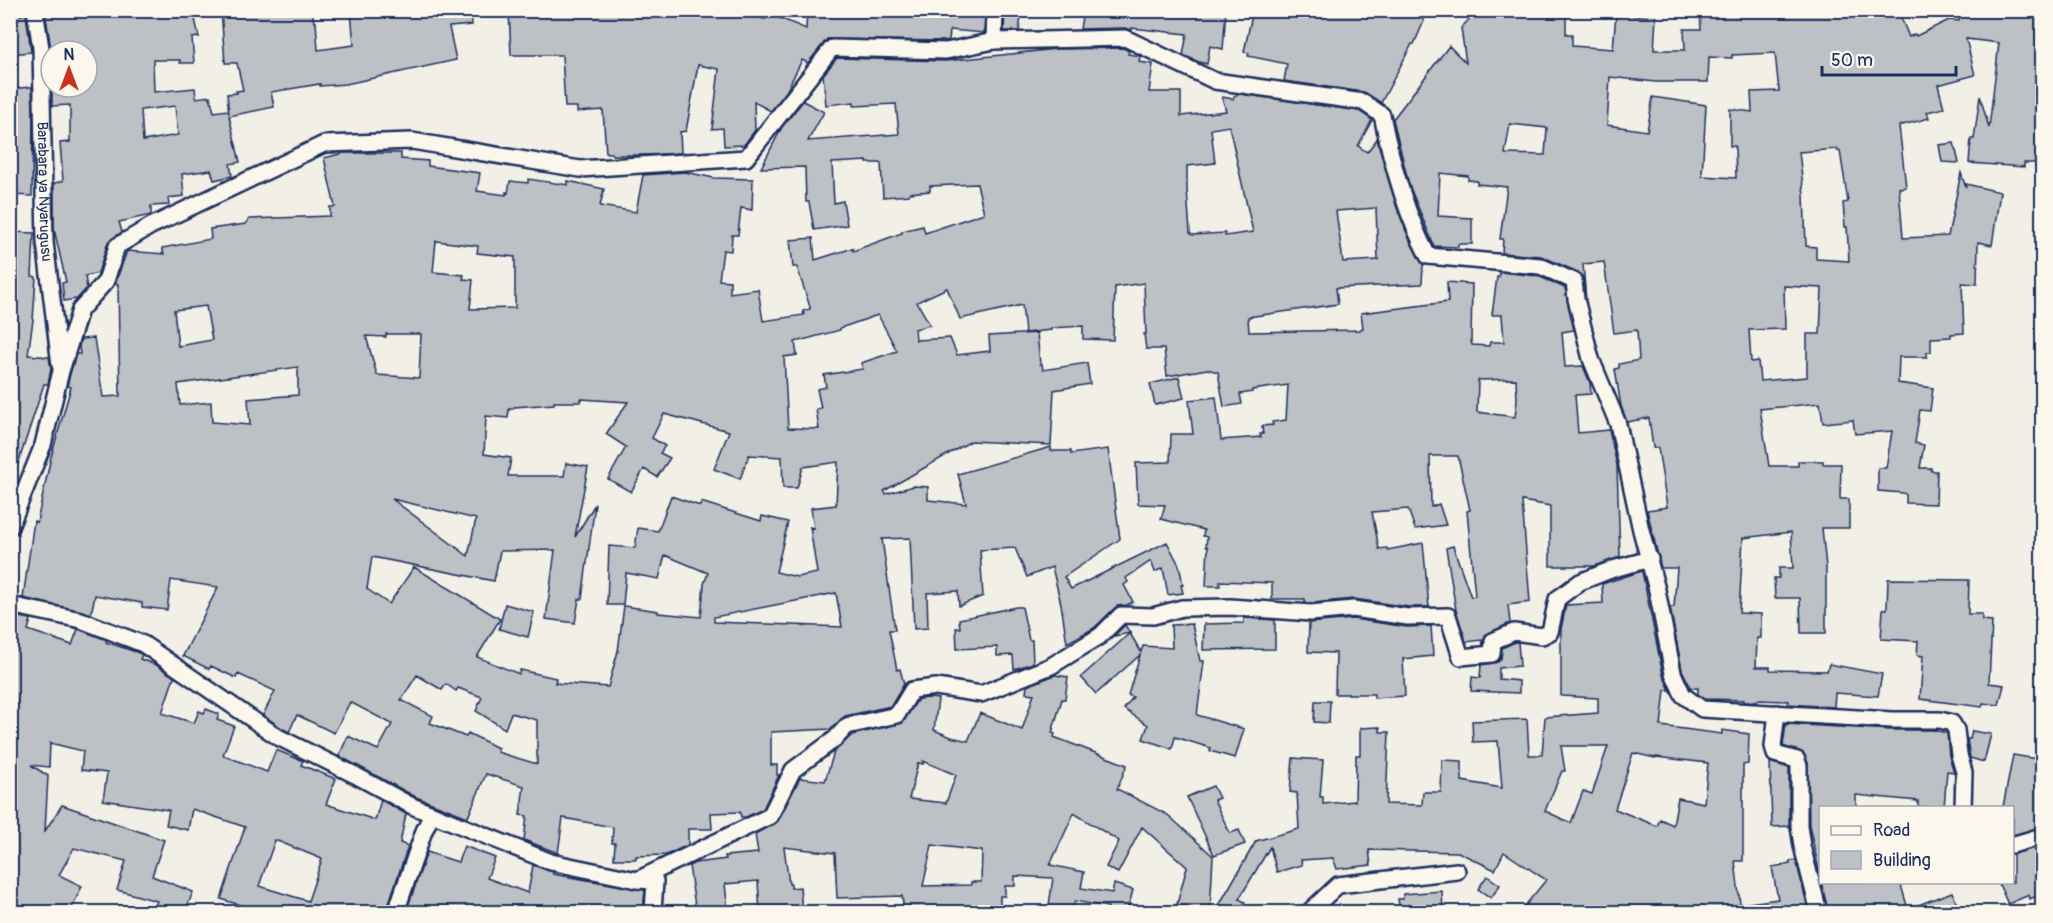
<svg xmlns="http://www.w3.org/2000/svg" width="2053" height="923" font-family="Pangolin,sans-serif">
  <rect width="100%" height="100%" fill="#f2efe6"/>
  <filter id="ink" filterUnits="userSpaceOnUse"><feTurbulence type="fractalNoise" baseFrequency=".0167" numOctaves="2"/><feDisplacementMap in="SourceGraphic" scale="12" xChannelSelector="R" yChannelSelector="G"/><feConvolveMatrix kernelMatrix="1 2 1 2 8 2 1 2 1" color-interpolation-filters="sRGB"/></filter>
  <g filter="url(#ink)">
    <g fill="#bdc0c4" stroke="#1b2f5e" stroke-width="1.5" fill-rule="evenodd">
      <path d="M193,10L199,37L192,38L194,63H180V60H153L154,92L195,88L196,98L210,96L214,112L228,110L229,114L227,94L237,93L236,91L243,90L237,63H225L221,10H312L314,22H316L318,50L354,45L351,12L376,10V16L415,13V10H471L472,25L449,27L456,60L346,84L320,86V84L271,92L274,107L229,116L240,162L230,164L232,176L214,180L211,170L182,174L184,196L168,198L169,205L151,206V215L119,222L122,232L108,242L98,273L85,276L87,288L77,299L64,301L62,283L66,282L54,229V183L63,181L60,143L70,142V105L52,106V87H87V51H53V49H51L45,11ZM175,106L178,135L143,141L141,110Z"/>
      <path d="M509,10H731L765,19L768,13L806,29L807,10H985L984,33L950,30L949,40L945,41L827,39L808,63L802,60L786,92L771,111L754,102L755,130L744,145L724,146L723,128L712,129L719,69L698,65L686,131L680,132L681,153L646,155H612V153H606L603,110L577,112V107H565L562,55H511Z"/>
      <path d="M1005,10H1022L1019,31H1004Z"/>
      <path d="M1083,10H1226L1223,49L1210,46L1207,64L1199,62L1183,55L1187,34L1132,28V30L1125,28L1080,29Z"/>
      <path d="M1253,10H1413L1424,21L1414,44H1412L1381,103L1364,92L1284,81L1287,64L1248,56L1249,53L1244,52Z"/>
      <path d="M1478,10H1566V34H1572V46L1613,49L1616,14L1656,17L1654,50H1685L1684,29H1701L1700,10H1895L1898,16L1900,15L1909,37L1915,34L1916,36L1949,20L1959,21L1960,14L1967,15L1968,10H2043V148L2040,147L2034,163H2024V167L1969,163L1971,139H1974L1980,96L1989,128L1999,43L1966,39L1975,75L1938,85L1944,108L1927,112L1929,118L1899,126L1906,187L1899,188L1903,238L1948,236L1961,173L1966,188V184L2000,192L1992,245L1978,242L1977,284L1962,283L1964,333L1951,334V337L1931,338V352H1927V357H1899L1898,383L1933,388L1930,411L1920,410L1915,443L1924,445L1920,468H1931V471H1937L1936,504L1906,503V495L1903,493L1878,491V468H1886L1892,431L1855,434L1853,420L1823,423L1820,403L1760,409L1769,466H1798V461H1823V464H1841L1840,499H1849V528H1822L1826,567V633H1801L1800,598H1775L1774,578H1779V568H1793L1791,532L1743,538L1739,613L1761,614V638H1757L1756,667H1770V670L1827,671L1829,664L1882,674L1878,696L1835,693L1834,707L1788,704L1789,701L1758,700L1757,702H1743L1744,700L1705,699L1698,694V688H1691L1682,670L1670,607H1674L1677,568H1661L1647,510L1667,507L1658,448H1653L1649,418L1627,422L1621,406L1615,369L1619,368V364L1639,360L1637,330L1614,333L1604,262L1583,264L1586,300L1584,279L1578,272L1541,256L1502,253L1503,239H1500L1507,187L1477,184V181L1468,180V176L1440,173L1438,216L1472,218V244H1458V247L1434,246L1409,185L1393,119L1449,46L1466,63L1461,28ZM1775,53L1779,91L1751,92L1752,112L1730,109V146H1735L1736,178L1702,176L1706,105L1653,97L1647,131L1607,125L1610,77L1656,82H1708L1709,57L1732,58V55ZM1510,124L1547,128L1545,155L1505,154ZM1837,149V151H1840L1848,202L1843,203L1845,227H1847L1849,261L1816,259V247L1806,246L1804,195L1799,152ZM1784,286L1822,288L1820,334H1807V377L1760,381L1758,361L1751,362L1749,330L1785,329Z"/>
      <path d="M26,14L31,52L10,54V17Z"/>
      <path d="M1123,48L1129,51L1128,54L1140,56L1139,62L1153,64L1149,92H1181V116L1226,111L1222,97L1233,99L1234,96L1240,94L1359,111L1372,120L1358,146L1367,152L1377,139L1397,208L1411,243L1423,264L1422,284L1336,288L1338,304L1248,317L1249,332L1360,330V329L1363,328L1361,313L1448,302L1447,282L1472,284L1471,341L1472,345L1489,346L1490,342H1504L1502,315H1492L1497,277H1499L1500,272L1538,276L1565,288L1574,330L1562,332L1565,367L1583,366L1590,383L1591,394L1575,395L1578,433L1609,430L1617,465L1620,557L1595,566H1550V506L1522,501L1530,602L1508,605L1510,623L1485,635L1483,645L1482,640L1466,642L1456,610L1446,548L1453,546L1471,597L1475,596L1467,511L1470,510L1458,456H1430L1431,507L1439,504L1446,525L1415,529L1408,509L1372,512L1379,549L1387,548L1388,550L1423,543L1429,607H1409L1354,599L1311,603H1305V599H1272V583L1220,581V586H1206L1208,547L1206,546L1207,537L1203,536L1204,530L1161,519L1165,505L1138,504L1136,463L1170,462L1171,434H1193L1189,400L1216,397L1221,440L1261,437L1260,434H1263L1262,426L1273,425L1272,422L1286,420L1288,385L1252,390V392L1240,394L1242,404L1224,407L1218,372L1207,369L1167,376L1164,349H1146L1144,334H1146L1144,283L1115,287L1113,340L1083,339V326L1051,328V330L1025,333L1022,305L960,319L947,288L917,302L930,325L915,329L916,340L950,338L957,355L990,351L989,336L1037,333L1040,364H1042L1043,370L1087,363L1090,384L1054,390L1051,445L971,441L884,491L886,494L914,486L928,487V500L966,504L958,474L1051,447V451H1071V454L1108,449L1120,539L1064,577L1071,589L1167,542L1179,565L1183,585H1181L1183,593L1168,595L1163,568L1155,572L1151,561L1126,578L1128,582L1124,585L1133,602L1127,605L1117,606L1094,628L1067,643L1061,604L1052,567L1027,577L1015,548L980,550L983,596L959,606L958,591L927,593L928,628L914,629L910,538L882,539L895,630H889L897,670L900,669L904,684L891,706L845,716L831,729L771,732V765H777V775H779L763,809L746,817H741L740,812L711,813L712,829H688V845L666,855L636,856V859H614L615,843H612L613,827L563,818L558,853L524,840L527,816L520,815L524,786L486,774L468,817L416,797L339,756L348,736L378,750L392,724L350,702L334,733L297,715L289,732L283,729L263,715L275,691L238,674L236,678L211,666L209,669L183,656L218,587L171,580L167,610L142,607V603L95,595L91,614L23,598L34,521L37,522L51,457L71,387L67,386L70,374L76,354H80L79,346L81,339L94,338L103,397L120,396L118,284H115L127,251L164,254L162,248L211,239L210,229L246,224L249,219L330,216V207H335L324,158L344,153H401V159L428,161V166L480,173L477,191L506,195V192L508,193L510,181L528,183V179L568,185V181L604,189L600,206L636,212L643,175L685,172L714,178L753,179L752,210L741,208L738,235H732L731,251L723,250L719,280L730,281V293L758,289L763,321L804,315L803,311L810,309V307L797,267H793L790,240L813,238L815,260L853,248V251L902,233V231L923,226L925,233L984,213L977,184L930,186V191L909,193V195L883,197L881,163H867V161L832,163L834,203L843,201L847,225L814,230L809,202H806L805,167L761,168L782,127L803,101L824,112L808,141L899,134L896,104L854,106V102L826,105L823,75L837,58L946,61L1056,49ZM1229,126L1253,232L1225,236V233L1192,235L1190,233L1187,189V166L1215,163L1211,129ZM1376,208L1378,260L1343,262L1336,211ZM436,241L478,246L477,253L515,257V308L470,309L473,280L463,279L464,275L433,272ZM206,306L212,340L178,346L174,310ZM878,315L897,351L861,363L863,369L824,375L826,387L817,389L821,408L816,409L819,429L788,428L784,357L797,355L795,342L840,330V328ZM386,334H421L419,378L377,375L366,336L386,337ZM298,367V395L248,399L250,425L212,422L211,402L180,405L178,384ZM1516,379L1517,400L1515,417L1477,412L1478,380ZM581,399L628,402L606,434L626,447L608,479L631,492L644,469L657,477L670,458L660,453L665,446L652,438L664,414L729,431L714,469L740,479L749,455L782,457L783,488H797L803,467L838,462L836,505L811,508L814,528L810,527L817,573L797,577L776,572L788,522L762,516L761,521L701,502L700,506L671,496L658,531L638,528L635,548L609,546L607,605H623L626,573L659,579L665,555L708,573L704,584L701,617L658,613V611L624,606L618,651L608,687L555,683L556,678L520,670L519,674L477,657L500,619L414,567L389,604L367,589L372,557L494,581L500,551L555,550L546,619L575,623L579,599H582L595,504L575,537L588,467L566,463L564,476H508L511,458L484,454L486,416L508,418L509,409H513L514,407L554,404V402H581ZM392,499L476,519L468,556ZM836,593L842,627L714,622V617ZM417,675L442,690L446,684L456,691L458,688L482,697L476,711L505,729L511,713L537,720V764L497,752L498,748L468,733L466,737L430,723L433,716L401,700Z"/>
      <path d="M30,87H32L33,110L32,196L12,195L15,161H10V89Z"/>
      <path d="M1954,143L1959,163L1942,162L1939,145Z"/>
      <path d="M10,232L34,233L32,276L36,277L33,320L28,355L49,357L51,369L48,384H44L14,476L10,475Z"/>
      <path d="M1179,377L1184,398L1155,405L1150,384Z"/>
      <path d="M1642,571L1663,675L1670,690H1665L1661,726L1722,734V730L1749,734L1748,764L1743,765V861H1735L1741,912H1616L1597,906L1595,912H1520L1546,880L1504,852L1495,870L1458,852L1369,850L1371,865L1337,869L1333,858L1301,860L1302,865L1277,872L1270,847L1239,899L1245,902L1240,912H1215L1256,841L1299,829L1297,793L1290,792L1293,758L1323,760L1320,797H1323V804L1355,801L1356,755H1360V728L1380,727V732H1389L1386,804L1422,805L1423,792H1441L1442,760L1462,761V781L1502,788L1498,741L1473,742L1472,721L1527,719L1529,755H1542L1545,717L1598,713V698L1561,696V629L1566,605L1603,603L1602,584ZM1561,746H1608L1592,794L1583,791L1571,823L1545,811L1562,771H1565ZM1633,753L1655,758L1656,757L1708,763L1704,803L1678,798L1673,825L1660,819L1657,826L1615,809Z"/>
      <path d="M1888,579L1969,580L1968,614H1982V620L1992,621L1989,683L2004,685L1999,705L1983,703L1982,707L1920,699L1923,656L1917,655L1918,641L1881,639L1883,609H1887Z"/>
      <path d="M505,604L534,612L528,637L499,629Z"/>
      <path d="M1016,607H1022L1029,640H1032L1033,663L1014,669L1013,655L997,656V647L957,649L956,628H960L959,619Z"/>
      <path d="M14,616L31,619L28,630L72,645L78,629L107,640L106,642L139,653L142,655L140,659L156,665L174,677L162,713L194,723L199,711L204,713L206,709L219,714L217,720L234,726L223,755L267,772L276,750L303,761L301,765L336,779L326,804L375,820L381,800L406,814L400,843L408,846L386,912H262L221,899L245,827L192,809L188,830L166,825L169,810L103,800L107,773L81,770L83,751L50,743L49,767L31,765L48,776L45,831L62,805L164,840L152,876L193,892L185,912H152L157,901L117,890L126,861L74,848L59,875L82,886L70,912H10V628ZM275,840L322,859L308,901L259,886Z"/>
      <path d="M1244,618L1275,620V649L1203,650L1204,624L1244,623Z"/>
      <path d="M1353,619L1407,627L1431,626L1433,656L1403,659L1405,696L1374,698V694H1335L1336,653L1308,652L1309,623Z"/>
      <path d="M1192,624L1200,661H1204L1197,715L1244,729L1235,758L1210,751L1211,748L1175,737L1172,749L1143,739L1148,725L1124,709L1133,697L1128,695L1140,655L1096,694L1081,677L1130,633L1114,636L1125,625L1141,652L1143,646L1172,648L1171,625Z"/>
      <path d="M1515,642H1518L1520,666L1499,668V679L1519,681V693L1471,691L1472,677L1480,678L1481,665L1498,662L1501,659L1502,648Z"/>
      <path d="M1055,675L1068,677L1065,699H1062L1052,733L1055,734L1054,737L1127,765L1117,789L1168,815L1213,856L1210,912L1177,904L1187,867L1142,827L1118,873L1106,867L1119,841L1074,813L1050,865L1084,872L1081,888L1112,893L1114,884L1133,890L1127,912H1106L1108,907L1075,901L1072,912H1048L1053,878L1015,876V886H1005V896H1000V912H967V907L935,909L936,912H904L902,896L837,898L835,853L784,847L789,884H791V888L800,887L802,912H760L758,881L725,884L728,912H696L689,866L695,863L726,859L725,856L758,853L755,834L778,821L800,778L825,781L834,752L852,735L902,723L918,699L930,698L938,699L934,730L951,737L968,741L980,713L1022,730L1034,694L1026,693L1027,686ZM923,761L956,775L946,803L909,799L918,763L923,764ZM932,845L982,851L981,882H971V885L923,886Z"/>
      <path d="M1315,701H1330L1329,723L1314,722Z"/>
      <path d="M1786,724L1891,730H1933L1947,733L1949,756L1954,772L1947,771L1944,807H1918V801L1856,795V807H1821V879L1809,825L1808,763L1803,753L1783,746Z"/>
      <path d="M1972,731L1991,734L1984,762L1970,758L1967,739H1970Z"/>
      <path d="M2013,755L2043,760V826L2013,835V807H2003Z"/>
      <path d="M1770,762L1789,768V826L1772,827Z"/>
      <path d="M1213,786L1219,798L1214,800L1230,833L1239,830L1245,844L1214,855L1187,797Z"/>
      <path d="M464,846L495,858L487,878L528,893L533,865L553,872V874L645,890L643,912H406L427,852L458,862Z"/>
      <path d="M2043,846V893L2030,899L2029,895L2008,904L1998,882H2013V854Z"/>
      <path d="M1796,860L1809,912H1743L1742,904L1778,899L1772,867L1790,864V861Z"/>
      <path d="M1487,876L1500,885L1491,898L1478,889Z"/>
      <path d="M1821,882H1900L1908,909L1952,892L1960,912H1828Z"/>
      <path d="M1442,891L1443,912H1400L1398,899H1403V894Z"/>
    </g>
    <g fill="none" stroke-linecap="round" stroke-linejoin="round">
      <g stroke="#1b2f5e" stroke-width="20">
        <g id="street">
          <path id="s1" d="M35,10L41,48L45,242L60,365"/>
          <path d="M994,41L995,10"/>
          <path d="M10,527L43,445L61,371L80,310L106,281L117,246L151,226L324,144L412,141L580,169L746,158L832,48L946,51L994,41L1125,38L1215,81L1363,102L1382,115C1392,165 1405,212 1428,256L1540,266L1574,281L1576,299L1591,359L1618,424L1641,530L1657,590L1673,673L1683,695L1702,709L1892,720H1940L1952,723L1956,730L1959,755L1964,772L1963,808"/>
          <path d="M10,605L81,620L143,644L278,737L355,775L412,806L551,862L637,880L770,816L793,770L835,739L847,726L897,715L912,690L936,687L981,694L1051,666L1100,636L1121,615L1153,616L1182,608L1230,607L1311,613L1353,609L1408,617L1448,616L1461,657L1492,654L1493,641L1514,632L1542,636L1550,632L1557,599L1580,582L1613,569L1650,559"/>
          <path d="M1777,713L1773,746L1775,754L1797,760L1799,766V826L1802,846L1819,912"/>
          <path d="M2012,845L2042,836"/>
          <path d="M637,880L655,881L653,912"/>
          <path d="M396,912L424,831L432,814"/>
          <path d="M1309,912L1338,885L1457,871"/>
        </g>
      </g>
      <use href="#street" stroke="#fbf7ec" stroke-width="15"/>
    </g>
  </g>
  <g text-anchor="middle" stroke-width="4.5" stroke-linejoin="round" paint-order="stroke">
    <g font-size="15" fill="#1b2f5e" stroke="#fbf7ec">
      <text dy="5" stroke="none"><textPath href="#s1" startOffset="182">Barabara ya Nyarugusu</textPath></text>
    </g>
  </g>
  <rect width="2053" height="923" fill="none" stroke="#fbf7ec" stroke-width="36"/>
  <rect x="18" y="18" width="2017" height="887" fill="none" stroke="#1b2f5e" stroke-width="2" filter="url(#ink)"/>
  <rect x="1819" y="806" width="195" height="78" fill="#fbf7ec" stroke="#a1a7b3" stroke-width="1.5"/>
  <rect x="1831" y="826" width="30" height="9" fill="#fbf7ec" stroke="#a1a7b3" stroke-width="1.5"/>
  <text x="1873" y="836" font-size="18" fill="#1b2f5e">Road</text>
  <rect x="1831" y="851" width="30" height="18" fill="#bdc0c4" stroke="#a1a7b3" stroke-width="1.5"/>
  <text x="1873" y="866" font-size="18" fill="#1b2f5e">Building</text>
  <g transform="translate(69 69)"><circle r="28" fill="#fbf7ec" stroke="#a1a7b3" stroke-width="1.5"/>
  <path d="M0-4.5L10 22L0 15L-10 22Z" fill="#c8321e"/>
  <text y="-9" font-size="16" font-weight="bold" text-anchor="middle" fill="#1b2f5e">N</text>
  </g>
  <path d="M1822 66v9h134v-9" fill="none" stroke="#1b2f5e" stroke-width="3"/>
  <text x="1831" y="66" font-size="18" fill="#1b2f5e" stroke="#fbf7ec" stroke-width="4.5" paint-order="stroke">50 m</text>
</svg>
